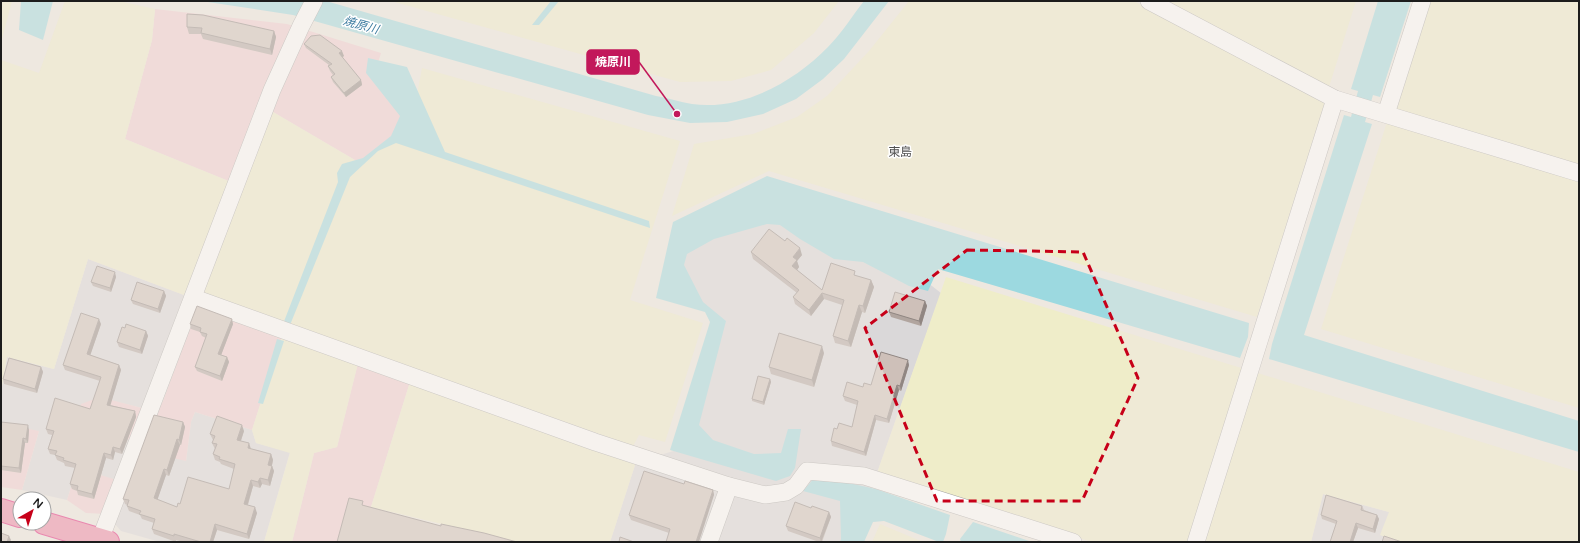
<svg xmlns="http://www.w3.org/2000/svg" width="1580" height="543" font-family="'Varela Round','Noto Sans JP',sans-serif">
  <rect width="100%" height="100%" fill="#eee8e0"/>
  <g fill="#dad8d9">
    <path d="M785,213L914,272L941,293L877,473L850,542H610L636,462L687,447L718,322L674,285L692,235Z"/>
    <path d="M88,259L184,295L142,408L100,398L130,440L186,461L191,422L195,412L252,430L256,443L290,452L264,542H160L121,531L106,514L77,468L67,500L22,490L39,431L1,441V392L7,357L54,369Z"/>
    <path d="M1323,494L1389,512L1398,542H1311Z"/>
  </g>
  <g fill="#f1cdd0">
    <path d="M155,9L287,24L381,53L374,76L412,121L360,163L273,112L231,182L125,139L152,40Z"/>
    <path d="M198,306L282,336L252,430L195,412L191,422L186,461L130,448V440L76,424L81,404L100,397L157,412L163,401Z"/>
    <path d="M358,363L410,382L371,507L363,542H292L314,453L337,447Z"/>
    <path d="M4,424L39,431L22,490L1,487V441Z"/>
    <path d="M77,468L117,480L106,514L86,513L67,500Z"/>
  </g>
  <g fill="#efedc9">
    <path d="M1,1H12L1,43Z"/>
    <path d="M65,1H119L155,9L152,40L125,139L231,182L184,295L88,259L54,369L7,357L1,392V60L39,73Z"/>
    <path d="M391,1H839L814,33L771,70L731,81L680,82Z"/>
    <path d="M909,1H1134L1325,102L1257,317L769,171L672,216L694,144L753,134L797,117L827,96L869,51Z"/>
    <path d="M1166,1H1356L1329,87Z"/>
    <path d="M1429,1H1579V166L1393,109Z"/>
    <path d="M422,68L680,141L630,300L703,323L665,442L639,435L633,446L201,293L273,112L360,163L412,121Z"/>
    <path d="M1387,122L1579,180V408L1321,329Z"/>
    <path d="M946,277L1579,472V542H1398L1380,535L1389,512L1323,494L1311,542H1092L877,473Z"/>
    <path d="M282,336L358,363L337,447L314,453L292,542H264L290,453L256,443L252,430Z"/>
    <path d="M410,382L636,462L610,542H517L371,507Z"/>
    <path d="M880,524L923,542H872Z"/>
  </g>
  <g fill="#9cd9e0">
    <path d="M21,1H53L43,40L19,30Z"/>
    <path d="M201,1H326L656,96C668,98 680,102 692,104C742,111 794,82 828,47C842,33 852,16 864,1H889L844,59L823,79L796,99L763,114L727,122L690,123L648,115L293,15Z"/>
    <path d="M551,1H559L539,25H532Z"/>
    <path d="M1378,1H1411L1380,97L1373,95L1365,122L1372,124L1304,335L1579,421V452L1269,359L1272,344L1344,115L1351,117L1358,91L1351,89Z"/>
    <path d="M368,58L407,67L445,152L649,221L650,228L396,143L378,151L350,177L290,325L283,324L338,182L337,173L342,164L363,158L391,136L400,116L366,73Z"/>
    <path d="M767,176L1249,323L1248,337L1240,358L938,269L928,291L909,286L863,262L834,259L800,239L780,225L767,224L714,239L687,254L684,265L703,302L726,321L699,425L713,440L754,454L781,453L788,429H801L795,468L790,476L776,481L670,450L710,322L705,312L656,298L673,222Z"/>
    <path d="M277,339L284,341L263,404L258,403Z"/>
    <path d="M816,476L876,489L950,515L946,534L943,542H939L884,521L873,522L864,542H840L841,539L840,501L803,491Z"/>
    <path d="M973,522L1032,542H961L960,539Z"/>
  </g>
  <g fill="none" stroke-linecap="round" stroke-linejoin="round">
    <g stroke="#a3a3a3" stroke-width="18">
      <g id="minor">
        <path d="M1149,1L1335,99L1579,173"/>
        <path d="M1386,114L1422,1"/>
        <path d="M194,298L595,442L729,486L765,495L786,492L796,486L807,471L864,476L1073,542"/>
        <path d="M100,540L272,90L301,26L314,1"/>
        <path d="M709,542L729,486"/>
        <path d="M1196,542L1335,99"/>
      </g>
    </g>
    <g stroke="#e31676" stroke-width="24">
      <g id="highway">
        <path d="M1,510L20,516"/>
        <path d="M44,523L108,542"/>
      </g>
    </g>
    <use href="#minor" stroke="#fff" stroke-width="17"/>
    <use href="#highway" stroke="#ed80a2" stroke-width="22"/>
  </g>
  <g fill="#b1a59f">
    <path d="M187,27L274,31L276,37L272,55L203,39L201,34H189Z"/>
    <path d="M304,44L344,56L342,57L361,80L362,85L346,97L333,82L331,77L333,75L330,71L328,66L329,65L306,48Z"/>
    <path d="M751,252L802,255L797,261L799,267L797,270L822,290L856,276L871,280L874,287L865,313L862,312L851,347L835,343L833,336L842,305L824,299L811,316L795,304L793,297L797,293L753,259Z"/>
    <path d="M116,277L111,292L93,286L91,282Z"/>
    <path d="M164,291L166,296L160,313L133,304L131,300Z"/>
    <path d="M925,301L927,306L921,326L891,317L889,312Z"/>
    <path d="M101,324L90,355L119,365L121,370L110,405L135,411L136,417L122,454L115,452L113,460L106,458L94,499L78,495L77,491L72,489L70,484L75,468L65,466L64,463L57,460L55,455L50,454L48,449L52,435L48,434L46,429L90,409L100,381L65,370L63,365Z"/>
    <path d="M190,324H233L221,355L227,357L229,362L222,381L197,371L195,367L206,338L202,336L200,332L191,329Z"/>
    <path d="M125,328L146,331L148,336L142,354L119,347L117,342Z"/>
    <path d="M824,353L814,387L771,374L769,367Z"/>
    <path d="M909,365L901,391L899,390L889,423L876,420L866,456L832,446L831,441L837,429L852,427L857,405L845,401L843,396L863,387L871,385Z"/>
    <path d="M41,367L43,372L37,393L4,384L3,379Z"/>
    <path d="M770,379L771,382L764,405L752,401V399Z"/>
    <path d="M1,421V422L29,430L28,443H25L21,473L1,470Z"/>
    <path d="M183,422L185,427L181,445H180L169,476L166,475L157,500L177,507L180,504L229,489L234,469L221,464L220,462L215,460L213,454L215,449L212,443L214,440H213L210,434L244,431L241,441L251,449L271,454L273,460L272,466L274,471L270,486L262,484L260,488L253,486L248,505L257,513L249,539L217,530L213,542H184L176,540V542L154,534L152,529L154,523L142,519L140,515L129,511L127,506V505L125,504L123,499Z"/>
    <path d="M684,484L713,490L714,495L669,533L631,520L629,515Z"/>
    <path d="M1362,506L1364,510L1377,515L1379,519L1375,533L1358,528L1353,542H1330L1336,524L1322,519L1321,515Z"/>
    <path d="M811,508L829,512L831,517L822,542H819L788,531L786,526Z"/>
  </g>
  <g fill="#908682">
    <path d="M274,31L276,37L272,55L270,49Z"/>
    <path d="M342,51L344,56L341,58L339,53Z"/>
    <path d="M361,80L362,85L346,97L344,93Z"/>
    <path d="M800,248L802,255L797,261L799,267L795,273L792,266L793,257Z"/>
    <path d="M115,272L116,277L111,292L110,288Z"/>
    <path d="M871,280L874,287L865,313L863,306Z"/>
    <path d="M164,291L166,296L160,313L158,309Z"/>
    <path d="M822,293L824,299L811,316L809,310Z"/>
    <path d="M925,301L927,306L921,326L919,321Z"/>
    <path d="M859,305L862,312L851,347L848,341Z"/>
    <path d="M99,319L101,324L89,359L87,354Z"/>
    <path d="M232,319L233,324L220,358L218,354Z"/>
    <path d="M146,331L148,336L142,354L140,350Z"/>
    <path d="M822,346L824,353L814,387L812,380Z"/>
    <path d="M227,357L229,362L222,381L220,376Z"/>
    <path d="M908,360L909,365L901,391L900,386Z"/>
    <path d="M119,365L121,370L109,410L107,405Z"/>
    <path d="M41,367L43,372L37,393L35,389Z"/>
    <path d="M770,379L771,382L764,405L763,402Z"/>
    <path d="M897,385L899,390L889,423L887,419Z"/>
    <path d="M135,411L136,417L122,454L120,449Z"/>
    <path d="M875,415L876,420L866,456L864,452Z"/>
    <path d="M183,422L185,427L181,445L179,440Z"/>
    <path d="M28,425L29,430L28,443L26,439Z"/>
    <path d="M242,425L244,431L239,446L237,440Z"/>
    <path d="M23,438L25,443L21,473L19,468Z"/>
    <path d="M177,439L180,445L169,476L167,470Z"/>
    <path d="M249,443L251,449L248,448Z"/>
    <path d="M113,447L115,452L113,460L111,455Z"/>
    <path d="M104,453L106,458L94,499L92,494Z"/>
    <path d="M271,454L273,460L271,469L272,466L274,471L270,486L268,480V465Z"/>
    <path d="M164,469L166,475L156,504L154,498Z"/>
    <path d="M260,478L262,484L260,488L258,482Z"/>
    <path d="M251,480L253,486L246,510L244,504Z"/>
    <path d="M713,490L714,495L699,542H696Z"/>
    <path d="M255,507L257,513L249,539L247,534Z"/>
    <path d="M829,512L831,517L821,542L820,538Z"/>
    <path d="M1377,515L1379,519L1375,533L1373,529Z"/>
    <path d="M1356,523L1358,528L1353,542H1350Z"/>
    <path d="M215,524L217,530L213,542H210Z"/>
    <path d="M9,536L11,540L10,542H7Z"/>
  </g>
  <g fill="#cec0b9" stroke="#908682">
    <path d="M187,14L203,15L274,31L270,49L201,33L202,28L187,27Z"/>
    <path d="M320,35L342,51L339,53L361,80L344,93L331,77L335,74L328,66L332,64L304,44L311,36Z"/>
    <path d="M769,229L785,241L787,238L800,248L793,257L797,260L792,266L822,290L831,263L855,271L854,275L871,280L863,306L859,305L848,341L833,336L844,300L822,293L809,310L793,297L799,290L751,252Z"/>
    <path d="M97,266L115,272L110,288L91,282Z"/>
    <path d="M137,282L164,291L158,309L131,300Z"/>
    <path d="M895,292L925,301L919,321L889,312Z"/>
    <path d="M197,306L232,319L218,354L227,357L220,376L195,367L207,334L200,332L201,328L190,324Z"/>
    <path d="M81,313L99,319L87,354L119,365L107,405L135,411L120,449L113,447L111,455L104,453L92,494L77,490L78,486L70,484L76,464L63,460L64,458L55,455L57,451L48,449L54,431L46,429L55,398L90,409L101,377L63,365Z"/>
    <path d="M126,324L146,331L140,350L117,342L122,327L125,328Z"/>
    <path d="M779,333L822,346L812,380L769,367Z"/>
    <path d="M881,352L908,360L900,386L897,385L887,419L875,415L864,452L831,441L834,428L837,429L839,423L852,427L858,401L843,396L847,382L863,387L864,383L871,385Z"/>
    <path d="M9,358L41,367L35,389L3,379Z"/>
    <path d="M758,376L770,379L763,402L752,399Z"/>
    <path d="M154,415L183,422L179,440L177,439L167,470L164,469L154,498L177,507L178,503L180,504L188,477L229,489L235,464L219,459L220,457L213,454L217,444L212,443L215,436L210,434L217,416L242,425L237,440L249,443L248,448L271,454L268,465L272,466L268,480L260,478L258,482L251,480L244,504L255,507L247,534L215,524L210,542H201L174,534V536L152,529L155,519L139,514L141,511L127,506L129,500L123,499Z"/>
    <path d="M1,422L28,425L26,439L23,438L19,468L1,466Z"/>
    <path d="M644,471L684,484L685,481L713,490L696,542H666L670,529L629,515Z"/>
    <path d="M1326,495L1362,506L1361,510L1377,515L1373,529L1356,523L1350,542H1330L1337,521L1321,515Z"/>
    <path d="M349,498L363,501L362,505L441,526V524L484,533L517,542H337Z"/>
    <path d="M795,502L811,508L812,506L829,512L820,538L786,526Z"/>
    <path d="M1,533L9,536L7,542H1Z"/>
    <path d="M1384,536L1402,542H1382Z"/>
    <path d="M620,537L634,542H619Z"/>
  </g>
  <path d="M0 0H1580V543H0ZM967,250L1083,252L1138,378L1082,501H937L865,328Z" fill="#eee8e0" fill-opacity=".55" fill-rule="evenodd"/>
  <path fill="none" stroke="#c70019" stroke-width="3" stroke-dasharray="8 5" stroke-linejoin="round" d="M967,250L1083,252L1138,378L1082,501H937L865,328Z"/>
  <g text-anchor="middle" stroke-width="3" stroke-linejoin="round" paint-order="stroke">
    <g font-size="12" font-style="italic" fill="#3d7ca1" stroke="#fff">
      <text transform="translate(361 25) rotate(16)" y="4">焼原川</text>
    </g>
    <g font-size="12" fill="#4f4f4f" stroke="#fff">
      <text x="900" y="156">東島</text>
    </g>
  </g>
  <path fill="none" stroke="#c2185b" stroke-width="1.5" d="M677 114L639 62"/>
  <circle fill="#c2185b" stroke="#fff" stroke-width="1.5" cx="677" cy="114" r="4"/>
  <rect fill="#c2185b" stroke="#c2185b" stroke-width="1.5" x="587" y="50" width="52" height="24" rx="4"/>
  <g font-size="12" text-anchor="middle" font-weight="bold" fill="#fff">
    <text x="613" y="66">焼原川</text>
  </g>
  <rect width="1580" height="543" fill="none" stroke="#1c1c1c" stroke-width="4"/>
  <g transform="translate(32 511) rotate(39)"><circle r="19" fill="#ffffff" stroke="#a4a4a4"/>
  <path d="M0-3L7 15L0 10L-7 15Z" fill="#c70019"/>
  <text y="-6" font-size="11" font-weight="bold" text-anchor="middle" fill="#1c1c1c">N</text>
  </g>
</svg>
